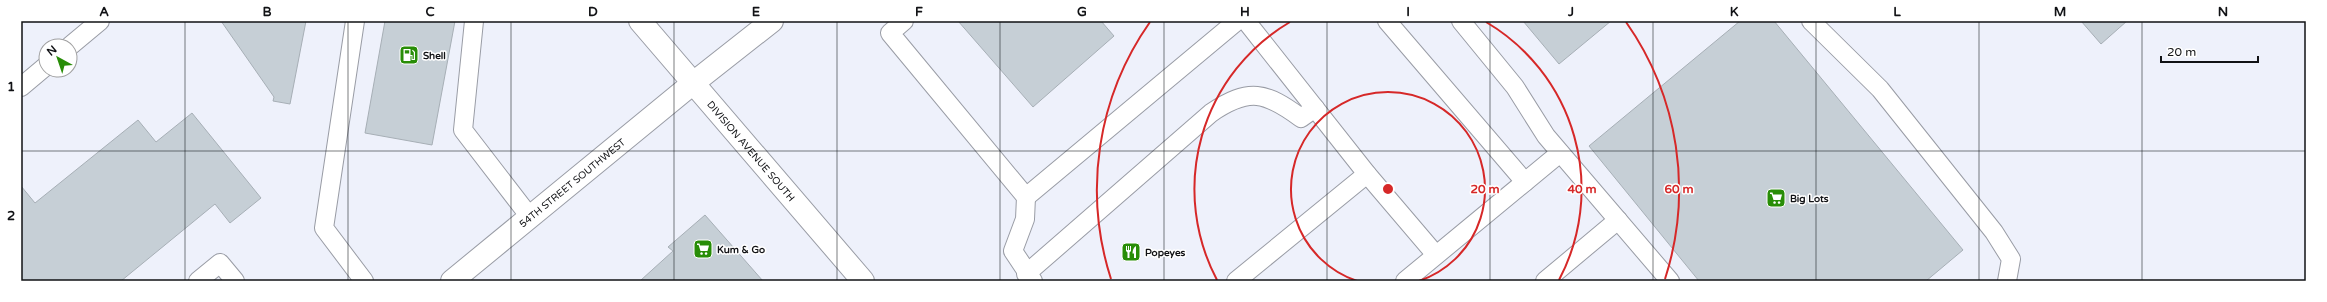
<svg xmlns="http://www.w3.org/2000/svg" width="2327" height="302" font-family="'Varela Round',sans-serif">
  <rect width="100%" height="100%" fill="#eef1fb"/>
  <g fill="#c6cfd6" stroke="#a7afb6">
    <path d="M221,21H306L290,104L273,101L274,97Z"/>
    <path d="M385,21H455L432,145L365,133Z"/>
    <path d="M958,21H1101L1114,36L1033,107Z"/>
    <path d="M1523,21H1611L1559,64Z"/>
    <path d="M1740,21H1774L1963,250L1926,281H1699L1589,146Z"/>
    <path d="M2081,21H2127L2101,44Z"/>
    <path d="M192,113L261,198L230,223L215,204L121,281H21V186L35,203L138,120L156,142Z"/>
    <path d="M705,215L763,281H642L641,280L673,251L668,247Z"/>
  </g>
  <g fill="none" stroke-linecap="round" stroke-linejoin="round">
    <g stroke="#999ca5" stroke-width="20">
      <g id="lane">
        <path d="M355,21L324,228L364,281"/>
        <path d="M474,21L463,130L530,217"/>
        <path d="M904,21L890,33L1026,197L1025,219L1013,251L1033,281"/>
        <path d="M1246,21L1367,174L1436,255"/>
        <path d="M1387,21L1525,182"/>
        <path d="M1461,21L1515,87L1546,136L1670,281"/>
        <path d="M1811,21L1880,89L1994,232L2011,259L2007,281"/>
        <path d="M70,46L100,21"/>
        <path d="M21,87L46,66"/>
        <path d="M1026,197L1237,21"/>
        <path d="M1026,274L1211,113C1249,87 1266,92 1301,118L1315,108"/>
        <path d="M198,281L220,263L235,281"/>
        <path d="M1236,281L1367,174"/>
        <path d="M1405,281L1560,153"/>
        <path d="M1545,281L1618,220"/>
      </g>
    </g>
    <g stroke="#999ca5" stroke-width="24">
      <g id="secondary">
        <path id="s1" d="M452,281L692,84L772,21"/>
      </g>
    </g>
    <g stroke="#999ca5" stroke-width="24">
      <g id="primary">
        <path id="s2" d="M640,21L863,281"/>
      </g>
    </g>
    <use href="#lane" stroke="#fff" stroke-width="18"/>
    <use href="#secondary" stroke="#fff" stroke-width="22"/>
    <use href="#primary" stroke="#fff" stroke-width="22"/>
  </g>
  <path fill="none" stroke="#111215" stroke-width="1" stroke-opacity="0.55" d="M185,21V281M348,21V281M511,21V281M674,21V281M837,21V281M1000,21V281M1164,21V281M1327,21V281M1490,21V281M1653,21V281M1816,21V281M1979,21V281M2142,21V281M21,151H2306"/>
  <g fill="none" stroke="#d62828" stroke-width="2">
    <path d="M1357 281A97 97 0 1 1 1419 281"/>
    <path d="M1217 280A194 194 0 0 1 1290 22M1486 22A194 194 0 0 1 1559 280"/>
    <path d="M1111 279A291 291 0 0 1 1150 22M1626 22A291 291 0 0 1 1665 279"/>
  </g>
  <defs>
    <g id="fuel-square" transform="scale(1)"><rect x="-9" y="-9" width="18" height="18" rx="4" fill="#288d07" stroke="#fff"/><path d="M-5.5-6h7V0h2V4h1.3V-2.5L3-4.5l.8-.8L6-3V5H2.5V1h-1V6h-7ZM-4.2-4.7v3.2H.2V-4.7Z" fill="#fff"/></g>
    <g id="supermarket-square" transform="scale(1)"><rect x="-9" y="-9" width="18" height="18" rx="4" fill="#288d07" stroke="#fff"/><path d="M-6-5.5h2.5l.6 2H6L4.5 2H-2.5L-4.4-4H-6ZM-1.5 3.2a1.3 1.3 0 1 0 .1 0ZM3 3.2a1.3 1.3 0 1 0 .1 0Z" fill="#fff"/></g>
    <g id="restaurant-square" transform="scale(1)"><rect x="-9" y="-9" width="18" height="18" rx="4" fill="#288d07" stroke="#fff"/><path d="M-5-6h1v4h1v-4h1v4h1v-4h1v5L-1.5 .5V6h-2V.5L-5-1ZM5-6V6H3V1.5H1.5Q1.5-4 5-6Z" fill="#fff"/></g>
  </defs>
  <g fill-rule="evenodd">
    <use href="#fuel-square" x="409" y="55"/>
    <use href="#supermarket-square" x="1776" y="198"/>
    <use href="#supermarket-square" x="703" y="249"/>
    <use href="#restaurant-square" x="1131" y="252"/>
  </g>
  <g text-anchor="middle" stroke-width="3" stroke-linejoin="round" paint-order="stroke">
    <g font-size="10" font-weight="bold" fill="#111215" stroke="#fff" text-anchor="start">
      <text x="423" y="59">Shell</text>
      <text x="1790" y="202">Big Lots</text>
      <text x="717" y="253">Kum &amp; Go</text>
      <text x="1145" y="256">Popeyes</text>
    </g>
    <g font-size="10" fill="#111215" stroke="#fff">
      <text dy="4" stroke="none"><textPath href="#s2" startOffset="171">DIVISION AVENUE SOUTH</textPath></text>
      <text dy="4" stroke="none"><textPath href="#s1" startOffset="155">54TH STREET SOUTHWEST</textPath></text>
    </g>
  </g>
  <circle cx="1388" cy="189" r="6" fill="#d62828" stroke="#fff" stroke-width="2"/>
  <g font-size="12" text-anchor="middle" font-weight="bold" fill="#d62828" stroke="#fff" stroke-width="3" stroke-linejoin="round" paint-order="stroke">
    <text x="1485" y="193">20 m</text>
    <text x="1582" y="193">40 m</text>
    <text x="1679" y="193">60 m</text>
  </g>
  <rect width="2327" height="302" fill="none" stroke="#ffffff" stroke-width="44"/>
  <g transform="translate(58 58) rotate(320)"><circle r="19" fill="#ffffff" stroke="#a0a0a1"/>
  <path d="M0-3L7 15L0 10L-7 15Z" fill="#288d07"/>
  <text y="-6" font-size="11" font-weight="bold" text-anchor="middle" fill="#111215">N</text>
  </g>
  <path d="M2161 56v6h97v-6" fill="none" stroke="#111215" stroke-width="2"/>
  <text x="2167" y="56" font-size="12" fill="#111215" stroke="#ffffff" stroke-width="3" paint-order="stroke">20 m</text>
  <rect x="22" y="22" width="2283" height="258" fill="none" stroke="#111215" stroke-width="1.5"/>
  <g font-size="13" text-anchor="middle" font-weight="bold" fill="#111215">
    <text x="104" y="16">A</text>
    <text x="267" y="16">B</text>
    <text x="430" y="16">C</text>
    <text x="593" y="16">D</text>
    <text x="756" y="16">E</text>
    <text x="919" y="16">F</text>
    <text x="1082" y="16">G</text>
    <text x="1245" y="16">H</text>
    <text x="1408" y="16">I</text>
    <text x="1571" y="16">J</text>
    <text x="1734" y="16">K</text>
    <text x="1897" y="16">L</text>
    <text x="2060" y="16">M</text>
    <text x="2223" y="16">N</text>
    <text x="11" y="91">1</text>
    <text x="11" y="220">2</text>
  </g>
</svg>
